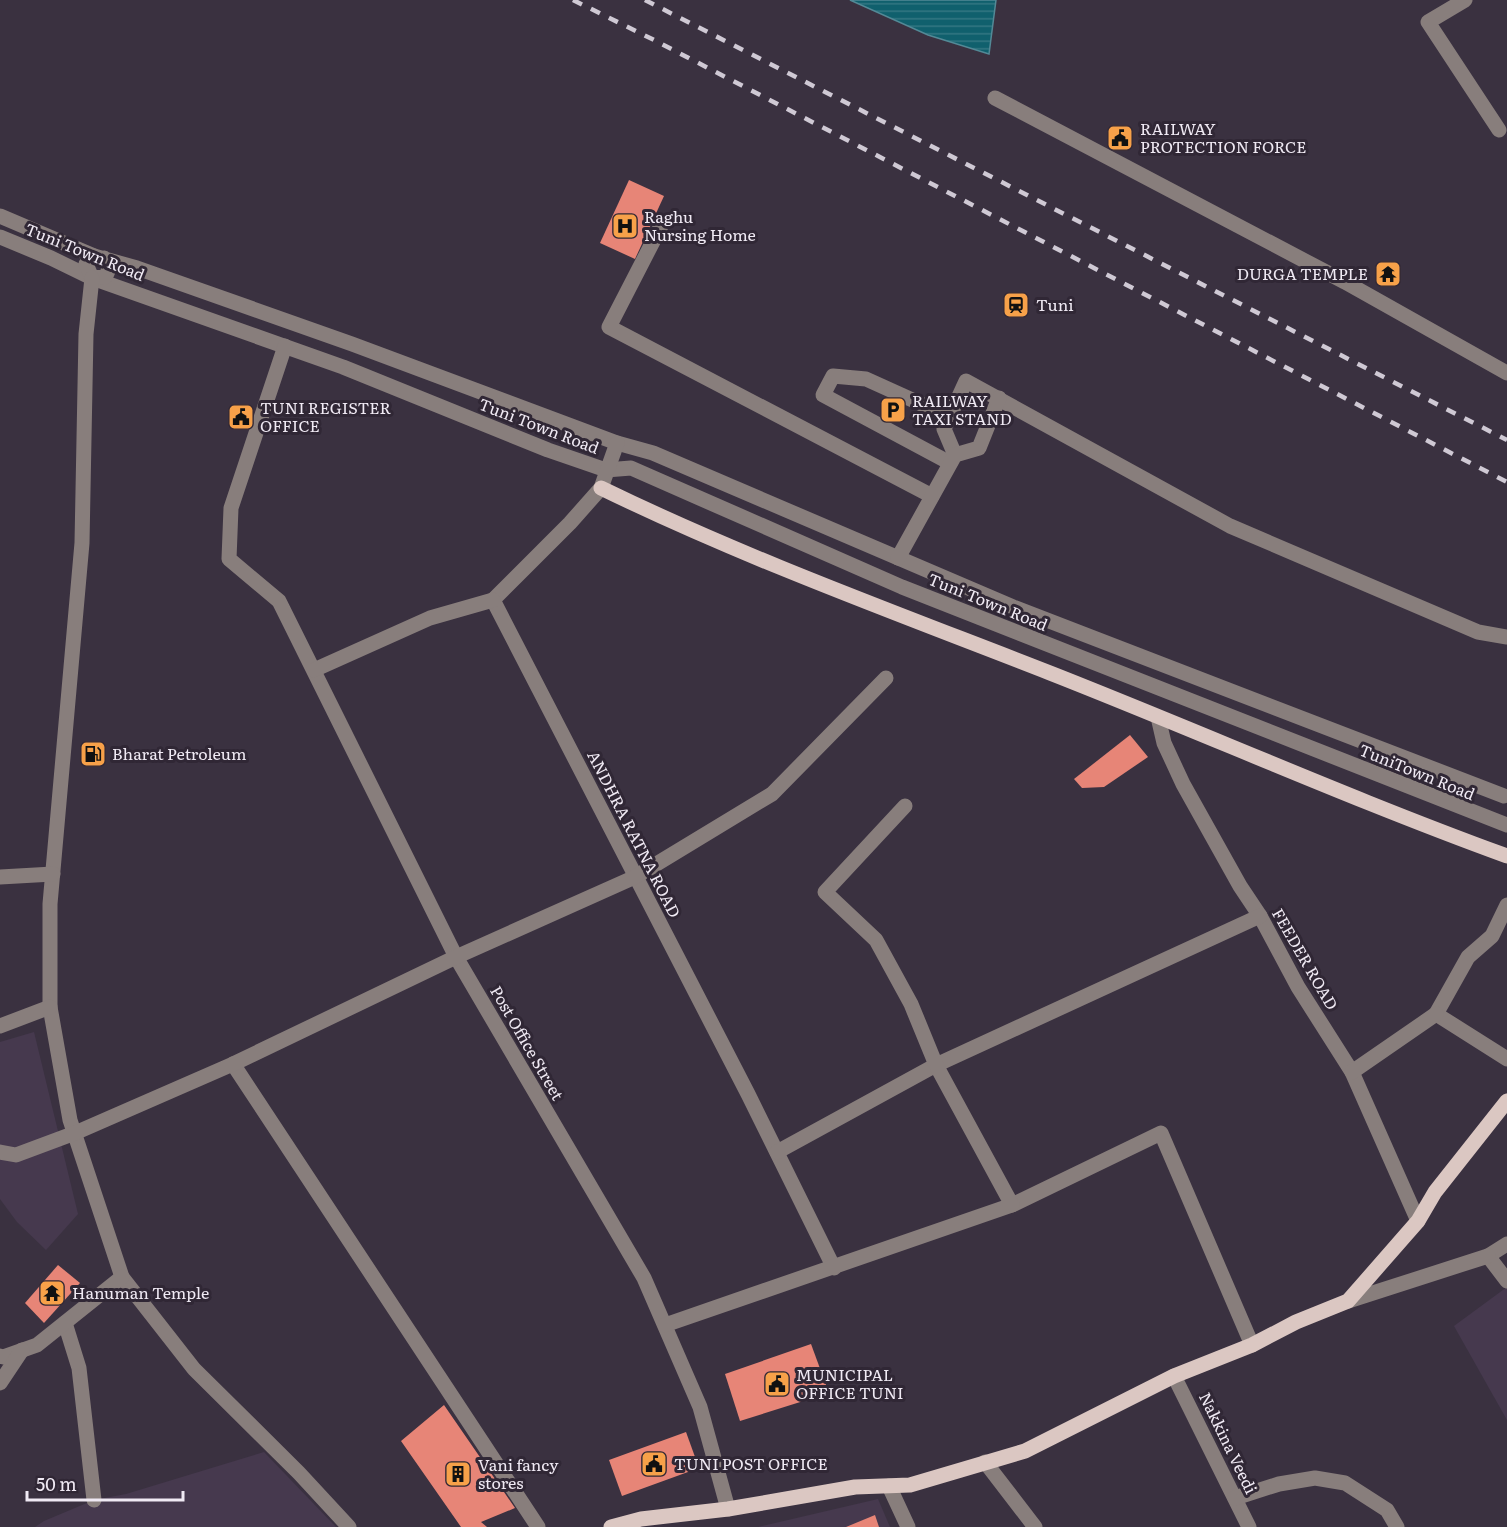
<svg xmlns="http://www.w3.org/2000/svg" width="1507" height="1527" font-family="Literata,serif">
  <defs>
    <pattern id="water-rules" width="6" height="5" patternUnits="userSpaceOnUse" patternTransform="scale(1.5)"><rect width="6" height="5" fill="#10606d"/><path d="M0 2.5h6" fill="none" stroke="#337782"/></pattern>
  </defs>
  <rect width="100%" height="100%" fill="#3a3140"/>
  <g fill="#46394e">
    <path d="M34,1032L78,1214L46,1250L17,1222L0,1199V1042Z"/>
    <path d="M1507,1287V1420L1454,1326Z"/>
    <path d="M264,1452L336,1527H35L44,1521L94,1500L126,1494Z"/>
    <path d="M878,1499L890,1527H758Z"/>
  </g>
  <path fill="url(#water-rules)" stroke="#538996" stroke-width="1.5" d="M850,0H996L989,54L928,35Z"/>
  <g fill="#e78577">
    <path d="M629,180L664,196L635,259L600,243Z"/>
    <path d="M1130,735L1148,757L1104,787L1082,788L1074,779Z"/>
    <path d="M58,1265L80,1283L44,1323L25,1303Z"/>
    <path d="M811,1344L829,1393L740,1421L725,1374Z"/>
    <path d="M444,1405L515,1508L481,1522L487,1527H461L401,1441Z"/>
    <path d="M686,1432L699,1468L622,1496L609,1460Z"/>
    <path d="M875,1515L879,1527H846Z"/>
  </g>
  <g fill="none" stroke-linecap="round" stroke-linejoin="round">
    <g stroke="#887e7c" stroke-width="15">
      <path d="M1465,0L1428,22L1499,130"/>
      <path d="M995,98L1345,282L1507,373"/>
      <path d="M0,216L94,256"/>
      <path d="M661,226L609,327L932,496"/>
      <path d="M0,237L51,258L92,278L343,367L548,450L606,470L631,468L902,587L1507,825"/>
      <path d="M104,258C110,265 110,269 105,277L92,278L86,264L94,256L137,268L352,344L617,443L653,453L1013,607L1504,796"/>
      <path d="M92,278L86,334L82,543L50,904V1007L70,1120L122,1277L194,1369L299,1473L349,1527"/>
      <path d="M285,346L231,508L229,559L279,601L456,957L644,1278L700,1407L728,1509"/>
      <path d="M950,417L866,379L833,376L823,395L950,463"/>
      <path d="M617,443L601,488L570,523L493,600L748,1094L834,1268"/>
      <path d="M955,455L944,429L966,381L1230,526L1478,632L1507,637"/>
      <path d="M898,558L955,455L979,448L999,398"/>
      <path d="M314,670L430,618L493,600"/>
      <path d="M1158,717L1164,743L1183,784L1240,886L1260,916L1298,987L1352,1072L1418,1221"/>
      <path d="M0,877L53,874"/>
      <path d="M1507,905L1492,936L1468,957L1436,1014L1507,1059"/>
      <path d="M0,1026L50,1007"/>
      <path d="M233,1064L538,1527"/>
      <path d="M1352,1072L1436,1014"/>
      <path d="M0,1152L16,1155L75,1133L233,1064L456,957L635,877L772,794L886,678"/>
      <path d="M777,1152L936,1065L1260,916"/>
      <path d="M1012,1205L1161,1133L1252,1345"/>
      <path d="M1507,1244L1488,1256L1507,1281"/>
      <path d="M1348,1301L1488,1256"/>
      <path d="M65,1323L79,1368L94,1500"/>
      <path d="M665,1325L1012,1205L936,1065L911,1004L876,940L825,892L905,806"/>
      <path d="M0,1356L3,1357L37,1345L122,1277"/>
      <path d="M1174,1376L1249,1527"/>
      <path d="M0,1383L22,1350"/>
      <path d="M985,1462L1035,1527"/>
      <path d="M889,1486L908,1527"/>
      <path d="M1235,1498L1279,1484L1315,1478L1345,1483L1387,1510L1397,1527"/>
    </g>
    <g stroke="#dbc7c2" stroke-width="15">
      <path d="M601,488C747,559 899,614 1050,673C1203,733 1353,800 1507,856"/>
      <path d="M611,1527L641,1519L728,1509L855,1487L910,1485L1025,1451L1174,1376L1252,1345L1296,1322L1348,1301L1418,1221L1435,1192L1507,1101"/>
    </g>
    <g stroke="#cfc9d4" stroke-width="4.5" stroke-dasharray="10 10" stroke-linecap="butt">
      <path d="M573,0L654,40L1507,482"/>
      <path d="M645,0L1507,440"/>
    </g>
  </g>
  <defs>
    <g id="civic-square" transform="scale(1.35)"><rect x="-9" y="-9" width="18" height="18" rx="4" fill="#f7a149" stroke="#302735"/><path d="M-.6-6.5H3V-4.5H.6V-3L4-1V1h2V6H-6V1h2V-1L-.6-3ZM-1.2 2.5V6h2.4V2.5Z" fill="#111"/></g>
    <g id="hospital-square" transform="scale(1.35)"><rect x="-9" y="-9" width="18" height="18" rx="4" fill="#f7a149" stroke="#302735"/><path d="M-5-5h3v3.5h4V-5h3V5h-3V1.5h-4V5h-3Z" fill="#111"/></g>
    <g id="temple-square" transform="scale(1.35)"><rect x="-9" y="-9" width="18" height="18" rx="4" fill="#f7a149" stroke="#302735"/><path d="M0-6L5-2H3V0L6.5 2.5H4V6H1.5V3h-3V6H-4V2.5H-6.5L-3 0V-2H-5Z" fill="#111"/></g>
    <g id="station-square" transform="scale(1.35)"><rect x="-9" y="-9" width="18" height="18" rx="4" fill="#f7a149" stroke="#302735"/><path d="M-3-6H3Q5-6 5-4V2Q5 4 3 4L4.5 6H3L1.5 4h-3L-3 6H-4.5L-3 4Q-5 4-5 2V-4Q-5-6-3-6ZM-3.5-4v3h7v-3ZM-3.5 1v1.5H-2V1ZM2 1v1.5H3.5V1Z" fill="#111"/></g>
    <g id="parking-square" transform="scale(1.35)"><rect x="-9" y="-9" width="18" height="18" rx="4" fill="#f7a149" stroke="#302735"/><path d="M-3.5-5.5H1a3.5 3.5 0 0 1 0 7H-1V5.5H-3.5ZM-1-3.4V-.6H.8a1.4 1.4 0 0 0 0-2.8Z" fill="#111"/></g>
    <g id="fuel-square" transform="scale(1.35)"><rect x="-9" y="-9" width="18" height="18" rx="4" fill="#f7a149" stroke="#302735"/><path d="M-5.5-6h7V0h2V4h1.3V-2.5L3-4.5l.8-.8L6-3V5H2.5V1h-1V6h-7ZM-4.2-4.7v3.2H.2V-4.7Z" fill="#111"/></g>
    <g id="building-square" transform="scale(1.35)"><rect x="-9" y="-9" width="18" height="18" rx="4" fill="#f7a149" stroke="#302735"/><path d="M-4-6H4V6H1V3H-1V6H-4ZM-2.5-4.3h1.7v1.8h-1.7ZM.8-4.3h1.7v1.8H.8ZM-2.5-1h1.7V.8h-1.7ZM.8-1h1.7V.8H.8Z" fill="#111"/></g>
  </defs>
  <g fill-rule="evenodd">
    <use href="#civic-square" x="1120" y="138"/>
    <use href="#hospital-square" x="625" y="226"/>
    <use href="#temple-square" x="1388" y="274"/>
    <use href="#station-square" x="1016" y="305"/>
    <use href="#parking-square" x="893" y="410"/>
    <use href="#civic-square" x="241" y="417"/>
    <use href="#fuel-square" x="93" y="754"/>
    <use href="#temple-square" x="52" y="1293"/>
    <use href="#civic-square" x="777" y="1384"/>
    <use href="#civic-square" x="654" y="1464"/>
    <use href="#building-square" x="458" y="1474"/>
  </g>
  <g text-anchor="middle" stroke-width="6" stroke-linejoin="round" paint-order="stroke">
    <g font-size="16" fill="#f0eaf4" stroke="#302735" text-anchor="start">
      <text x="1140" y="135">RAILWAY<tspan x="1140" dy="18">PROTECTION FORCE</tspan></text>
      <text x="644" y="223">Raghu<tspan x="644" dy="18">Nursing Home</tspan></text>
      <text x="1368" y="280" text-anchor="end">DURGA TEMPLE</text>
      <text x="1036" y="311">Tuni</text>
      <text x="912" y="407">RAILWAY<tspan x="912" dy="18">TAXI STAND</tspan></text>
      <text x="260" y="414">TUNI REGISTER<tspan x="260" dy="18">OFFICE</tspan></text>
      <text x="112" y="760">Bharat Petroleum</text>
      <text x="72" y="1299">Hanuman Temple</text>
      <text x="796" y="1381">MUNICIPAL<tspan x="796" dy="18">OFFICE TUNI</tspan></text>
      <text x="674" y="1470">TUNI POST OFFICE</text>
      <text x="478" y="1471">Vani fancy<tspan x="478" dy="18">stores</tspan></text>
    </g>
    <g font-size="16" fill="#f0eaf4" stroke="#302735">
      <text transform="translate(85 252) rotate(22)" y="6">Tuni Town Road</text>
      <text transform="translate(539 426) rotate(21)" y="6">Tuni Town Road</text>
      <text transform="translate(988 602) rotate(22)" y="6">Tuni Town Road</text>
      <text transform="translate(1417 772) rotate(22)" y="6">TuniTown Road</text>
      <text transform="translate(634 834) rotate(63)" y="6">ANDHRA RATNA ROAD</text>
      <text transform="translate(1305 959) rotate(60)" y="6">FEEDER ROAD</text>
      <text transform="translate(527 1043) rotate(60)" y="6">Post Office Street</text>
      <text transform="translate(1228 1443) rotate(64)" y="6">Nakkina Veedi</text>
    </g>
  </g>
  <path d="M27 1491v9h156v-9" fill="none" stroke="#f0eaf4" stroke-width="3"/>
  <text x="36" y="1491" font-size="18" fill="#f0eaf4" stroke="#302735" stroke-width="4.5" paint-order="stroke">50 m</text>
</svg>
